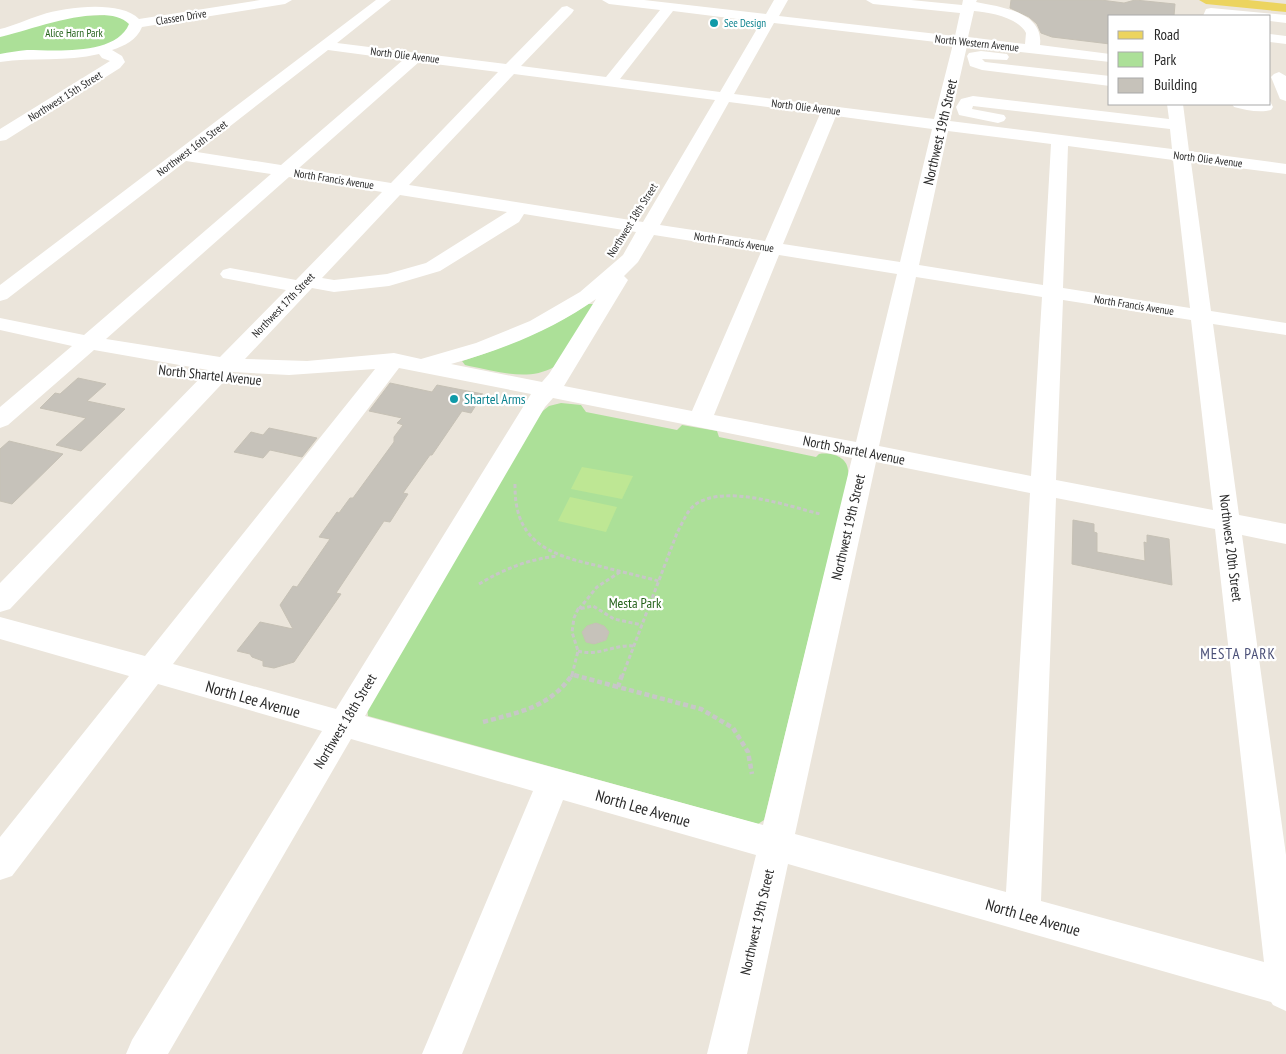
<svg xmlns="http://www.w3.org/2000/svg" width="1286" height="1054" font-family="'PT Sans Narrow',sans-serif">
  <rect width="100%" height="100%" fill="#ebe5db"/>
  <g fill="#ace098">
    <path d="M115,15L128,21L130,26C126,31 121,37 116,40C89,57 32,54 0,55V35L63,16Z"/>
    <path d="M588,304H593L595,306L554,367C527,382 498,371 469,366L465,365L462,361C506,347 549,330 588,304Z"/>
    <path d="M561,403L581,405L586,412L677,430L682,425L717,431L719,437L816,457L819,454C830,452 847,456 848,470C849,475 847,481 846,486L764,820L758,824L368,716L367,708L539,414L549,406Z"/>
  </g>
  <g fill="#bee794">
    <path d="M582,467L633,476L622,499L571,489Z"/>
    <path d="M570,497L617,507L606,532L558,521Z"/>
  </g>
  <g fill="#c6c2ba" stroke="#c6c1b5">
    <path d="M1011,0H1101L1124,3L1135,0L1175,4L1174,16H1110V44L1052,37L1041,33L1037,24L1029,17L1010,8Z"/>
    <path d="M78,378L106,384L87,401L125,409L81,451L56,445L86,418L40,408L55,393L60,394Z"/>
    <path d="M390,383L432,392L437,385L483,394L471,413L462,411L432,455H430L403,493L408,494L390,522L384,521L336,593L341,594L294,662L274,668L263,666V661L252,657L250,654L237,651L260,622L293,629L280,605L293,586L297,587L330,539L319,537L337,512L339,513L350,498H353L394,442V437L403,425L397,423L402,418L369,411Z"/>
    <path d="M269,428L317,438L302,457L270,450L263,458L234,452L251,432L263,435Z"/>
    <path d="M9,441L63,454L12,504L0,501V449Z"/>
    <path d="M1073,520L1094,524V532L1097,533V552L1145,561L1144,542L1147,543V535L1169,539L1172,585L1072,564Z"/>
    <path d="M596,623L604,626L609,632L606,640L594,644L586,642L582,632L587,626Z"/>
  </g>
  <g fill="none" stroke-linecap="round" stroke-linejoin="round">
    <g stroke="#c7c7c7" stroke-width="3" stroke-dasharray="4 2.5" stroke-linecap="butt">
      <path d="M515,484C514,543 550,555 599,566C619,571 639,576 659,581"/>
      <path d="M479,584C504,569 529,559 558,556"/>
      <path d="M579,609L597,587L620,572"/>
      <path d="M578,651C598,657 614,644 634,646"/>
      <path d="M572,675L578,651L572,632L574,618L578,609L593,606L614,619L642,625"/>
      <path d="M571,677L572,675L578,677"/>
      <path d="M622,677L677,533C682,524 687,510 696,504C726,484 788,506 820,514"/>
    </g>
    <g stroke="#c7c7c7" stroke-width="4.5" stroke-dasharray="5 3" stroke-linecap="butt">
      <path d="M574,675L618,687"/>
      <path d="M622,675L618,687L701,709L733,728L748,752L752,774"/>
      <path d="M483,722C519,712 549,708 572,675"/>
    </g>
    <g fill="#fff" fill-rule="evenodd">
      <path d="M260,0H292L285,4L142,27C137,40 124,46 112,50L122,56L125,62L120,68L6,140L0,141V129L110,61L102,58L99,54C66,62 33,57 0,62V54C9,52 18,51 27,50C55,50 116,56 129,24C105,0 29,31 0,37V29C14,26 27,19 41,15C66,7 120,0 139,19Z"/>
      <path d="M376,0H391L337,43L506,64L562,7L567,6L574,10L572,13L521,66L606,77L660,10L609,4L602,0H644L766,14L774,0H788L779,16L955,36L960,13L873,4L866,0H911L962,5L963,0H977L976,2C1001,7 1044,12 1040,45L1110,54V62L967,46L950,121L1172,149L1170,129L973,106L972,109L1004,115L1006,118L1004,121L998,123L959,115L956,107L961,99L973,96L1169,119L1167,104H1183L1189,151L1286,164V174L1191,162L1211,311L1286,323V335L1213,324L1239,515L1286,524V544L1242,535L1286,855V1011L1273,1005L1271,1002L788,864L747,1054H707L756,855L563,800L462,1054H422L533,791L351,739L168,1054H126L132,1040L322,731L158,684L12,876L0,880V837L129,676L0,639V617L145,656L375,369L289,375L233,372L10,609L0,612V583L208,370L94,350L8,425L0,428V407L72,346L0,330V318L84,335L271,174L186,161L7,299L0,301V285ZM673,11L761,22L720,92L620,79ZM974,11C989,12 1019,18 1026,33L1025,44L968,37ZM774,23L953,44L934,119L734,94ZM328,50L403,60L281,165L197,152ZM419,62L498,72L391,183L299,168ZM514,74L715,100L643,222L409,185ZM729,102L820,114L765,241L660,225ZM836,116L932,129L900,262L783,244ZM948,131L1051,144L1043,285L919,265ZM1068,146L1173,160L1190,308L1063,288ZM289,177L382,192L296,280L230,268L223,270L220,274L223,278L286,290L220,357L106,339ZM400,195L507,212L426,263L387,274L334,280L322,278ZM524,214L636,232L623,255L580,292L530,321L476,343L421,359L394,353L307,361L245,359L312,288L334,292L389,286L440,271L519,222ZM654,235L761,252L692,411L564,386L628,280L624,276L638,262ZM779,255L897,274L856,442L714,415ZM916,277L1042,297L1031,476L879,446ZM596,299L549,374L542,382L451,364C502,350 552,330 596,299ZM1063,300L1191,320L1213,510L1056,480ZM399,368L531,394L336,709L173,664ZM553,398L852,458L763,825L365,716L545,407ZM876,462L1030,493L1006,892L795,834ZM1056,498L1215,529L1264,962L1041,901Z"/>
      <path d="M1211,8L1286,15V23L1270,21V16H1203L1206,9Z"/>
      <path d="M1270,34L1286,36V44L1270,42Z"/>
      <path d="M981,51L1007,54L1009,57L1007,60L982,59L985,62L1110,76V86L982,70L970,66L967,56L969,53Z"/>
      <path d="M1279,72L1286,76V101L1280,99L1271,77L1274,74Z"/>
      <path d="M1270,101L1273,107L1271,110C1260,113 1245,110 1234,107L1232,104H1270Z"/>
    </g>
    <path fill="#ecd45f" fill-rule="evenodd" d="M1199,0H1248L1286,4V12L1206,4Z"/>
  </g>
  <g fill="#0f9aa8" stroke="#fff" stroke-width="2">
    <circle cx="714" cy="23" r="5"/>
    <circle cx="454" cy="399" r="5"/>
  </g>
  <g text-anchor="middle" stroke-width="4.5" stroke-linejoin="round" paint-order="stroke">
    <g font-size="11" fill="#292929" stroke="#fff">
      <text transform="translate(181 17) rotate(-9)" y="4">Classen Drive</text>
      <text transform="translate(977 43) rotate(6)" y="4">North Western Avenue</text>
      <text transform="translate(405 55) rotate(7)" y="4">North Olie Avenue</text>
      <text transform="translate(65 96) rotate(-32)" y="4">Northwest 15th Street</text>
      <text transform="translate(806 107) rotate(7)" y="4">North Olie Avenue</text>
      <text transform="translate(192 148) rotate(-37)" y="4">Northwest 16th Street</text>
      <text transform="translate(1208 159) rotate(7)" y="4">North Olie Avenue</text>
      <text transform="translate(334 179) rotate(9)" y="4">North Francis Avenue</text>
      <text transform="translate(632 220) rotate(-58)" y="4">Northwest 18th Street</text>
      <text transform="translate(734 242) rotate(9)" y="4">North Francis Avenue</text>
      <text transform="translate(283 305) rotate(-46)" y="4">Northwest 17th Street</text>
      <text transform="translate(1134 305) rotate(9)" y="4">North Francis Avenue</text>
    </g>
    <g font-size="11" fill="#0d838f" stroke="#fff" text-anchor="start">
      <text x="724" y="27">See Design</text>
    </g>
    <g font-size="11" fill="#26631c" stroke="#fff">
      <text x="74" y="37">Alice Harn Park</text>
    </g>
    <g font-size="14" fill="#292929" stroke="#fff">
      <text transform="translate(940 132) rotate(-77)" y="5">Northwest 19th Street</text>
      <text transform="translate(210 375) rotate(6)" y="5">North Shartel Avenue</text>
      <text transform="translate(854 450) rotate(11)" y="5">North Shartel Avenue</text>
      <text transform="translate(848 527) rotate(-77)" y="5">Northwest 19th Street</text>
      <text transform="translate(1231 548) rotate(83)" y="5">Northwest 20th Street</text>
      <text transform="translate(345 721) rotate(-59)" y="5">Northwest 18th Street</text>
      <text transform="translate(757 922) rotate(-77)" y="5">Northwest 19th Street</text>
    </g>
    <g font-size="14" fill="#0d838f" stroke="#fff" text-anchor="start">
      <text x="464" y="404">Shartel Arms</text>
    </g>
    <g font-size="14" fill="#26631c" stroke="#fff">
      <text x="635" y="608">Mesta Park</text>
    </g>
    <g font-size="15" letter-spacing="1" fill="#4b5078" stroke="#fff">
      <text x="1238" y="659">MESTA PARK</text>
    </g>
    <g font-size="16" fill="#292929" stroke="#fff">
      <text transform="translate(253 699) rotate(16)" y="6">North Lee Avenue</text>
      <text transform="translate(643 808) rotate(16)" y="6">North Lee Avenue</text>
      <text transform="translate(1033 917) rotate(16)" y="6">North Lee Avenue</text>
    </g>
  </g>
  <rect x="1108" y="15" width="162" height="90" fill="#ffffff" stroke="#a9a9a9"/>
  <rect x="1118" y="31" width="25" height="8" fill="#ecd45f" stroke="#a9a9a9"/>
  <text x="1154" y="40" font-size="15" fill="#292929">Road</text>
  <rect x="1118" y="52" width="25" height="15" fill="#ace098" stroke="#a9a9a9"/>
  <text x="1154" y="65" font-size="15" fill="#292929">Park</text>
  <rect x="1118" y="78" width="25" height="15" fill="#c6c2ba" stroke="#a9a9a9"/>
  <text x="1154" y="90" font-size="15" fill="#292929">Building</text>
</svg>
